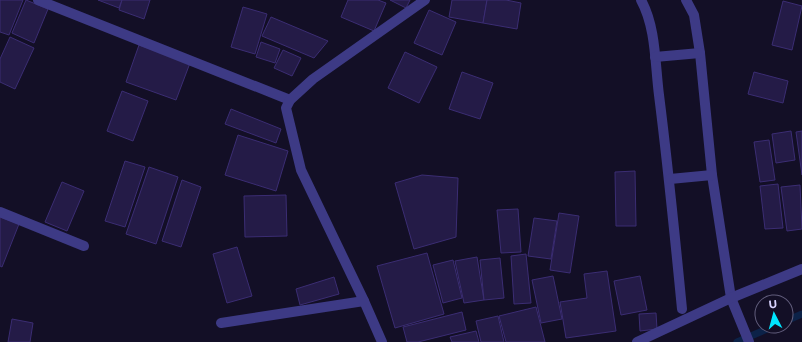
<svg xmlns="http://www.w3.org/2000/svg" width="802" height="342" font-family="Montserrat,sans-serif">
  <rect width="100%" height="100%" fill="#130f26"/>
  <g fill="none" stroke-linecap="round" stroke-linejoin="round">
    <g stroke="#0c2248" stroke-width="7">
      <path d="M786,321L802,314"/>
      <path d="M737,342L774,326"/>
    </g>
  </g>
  <g fill="#241b47" stroke="#3b2d73">
    <path d="M0,0H23L9,35L0,32Z"/>
    <path d="M26,0L48,9L34,43L12,33Z"/>
    <path d="M98,0H122L119,8Z"/>
    <path d="M122,0H150L144,19L119,10Z"/>
    <path d="M348,0H378L386,3L374,31L341,17Z"/>
    <path d="M390,0H410L406,8Z"/>
    <path d="M452,0H487L483,23L449,17Z"/>
    <path d="M487,0H506L521,3L517,29L483,23Z"/>
    <path d="M783,1L802,6L792,50L772,45Z"/>
    <path d="M243,7L267,14L255,54L231,47Z"/>
    <path d="M429,10L456,22L442,55L414,43Z"/>
    <path d="M271,17L328,41L314,58L262,36Z"/>
    <path d="M10,37L34,48L15,89L0,82V59Z"/>
    <path d="M261,42L280,49L275,63L256,57Z"/>
    <path d="M139,45L190,63L176,100L126,82Z"/>
    <path d="M283,50L301,58L292,76L274,68Z"/>
    <path d="M405,52L437,67L419,103L388,88Z"/>
    <path d="M462,72L493,83L480,119L449,109Z"/>
    <path d="M754,72L788,81L783,103L748,94Z"/>
    <path d="M122,91L148,101L133,141L107,131Z"/>
    <path d="M231,109L281,129L276,143L225,124Z"/>
    <path d="M791,131L795,160L776,163L772,134Z"/>
    <path d="M802,131V175L796,132Z"/>
    <path d="M238,135L288,151L276,191L225,175Z"/>
    <path d="M769,140L775,180L760,182L754,142Z"/>
    <path d="M125,161L145,167L125,227L105,221Z"/>
    <path d="M149,167L178,177L156,244L126,234Z"/>
    <path d="M635,171L636,226H616L615,172Z"/>
    <path d="M422,175L458,178L456,237L414,249L395,183Z"/>
    <path d="M182,180L201,187L181,247L162,241Z"/>
    <path d="M62,182L84,191L67,231L45,222Z"/>
    <path d="M778,184L783,228L765,229L760,186Z"/>
    <path d="M800,185L802,229L787,231L781,187Z"/>
    <path d="M286,195L287,236L245,237L244,196Z"/>
    <path d="M518,209L521,252L501,253L497,210Z"/>
    <path d="M559,213L579,216L570,273L550,270Z"/>
    <path d="M0,217L19,224L2,267L0,266Z"/>
    <path d="M534,218L557,221L551,259L528,256Z"/>
    <path d="M237,247L252,296L227,303L213,254Z"/>
    <path d="M427,253L444,314L395,328L377,266Z"/>
    <path d="M526,254L531,303L514,304L511,256Z"/>
    <path d="M477,257L484,300L464,303L455,261Z"/>
    <path d="M500,258L504,298L484,300L480,260Z"/>
    <path d="M453,260L462,298L443,303L433,265Z"/>
    <path d="M607,271L616,331L566,338L560,302L587,298L584,274Z"/>
    <path d="M553,276L562,319L541,323L532,280Z"/>
    <path d="M640,276L647,310L621,315L614,281Z"/>
    <path d="M334,277L339,294L300,305L296,289Z"/>
    <path d="M536,307L545,342H506L499,316Z"/>
    <path d="M462,312L466,330L418,342H407L403,327Z"/>
    <path d="M656,313L657,329L640,331L639,314Z"/>
    <path d="M498,316L504,342H481L476,321Z"/>
    <path d="M12,319L33,323L30,342H8Z"/>
    <path d="M476,331L479,342H452L450,337Z"/>
  </g>
  <g fill="none" stroke-linecap="round" stroke-linejoin="round">
    <g stroke="#3d3a85" stroke-width="10">
      <path d="M641,0C656,27 655,64 659,95C668,166 675,237 682,309"/>
      <path d="M686,0L694,15L700,53L712,175L731,298L749,342"/>
      <path d="M655,57L700,53"/>
      <path d="M670,179L712,175"/>
    </g>
    <g stroke="#3d3a85" stroke-width="10">
      <path d="M38,0L290,100"/>
      <path d="M0,212L84,246"/>
      <path d="M221,323L364,301"/>
      <path d="M382,342L364,301L301,170L286,108L290,100L313,79L425,0"/>
      <path d="M637,342L731,298L802,269"/>
    </g>
  </g>
  <g transform="translate(774 314) rotate(354)"><circle r="19" fill="#130f26" stroke="#625e7d"/>
  <path d="M0-3L7 15L0 10L-7 15Z" fill="#00e5ff"/>
  <text y="-6" font-size="11" font-weight="bold" text-anchor="middle" fill="#d9d4ff">U</text>
  </g>
</svg>
